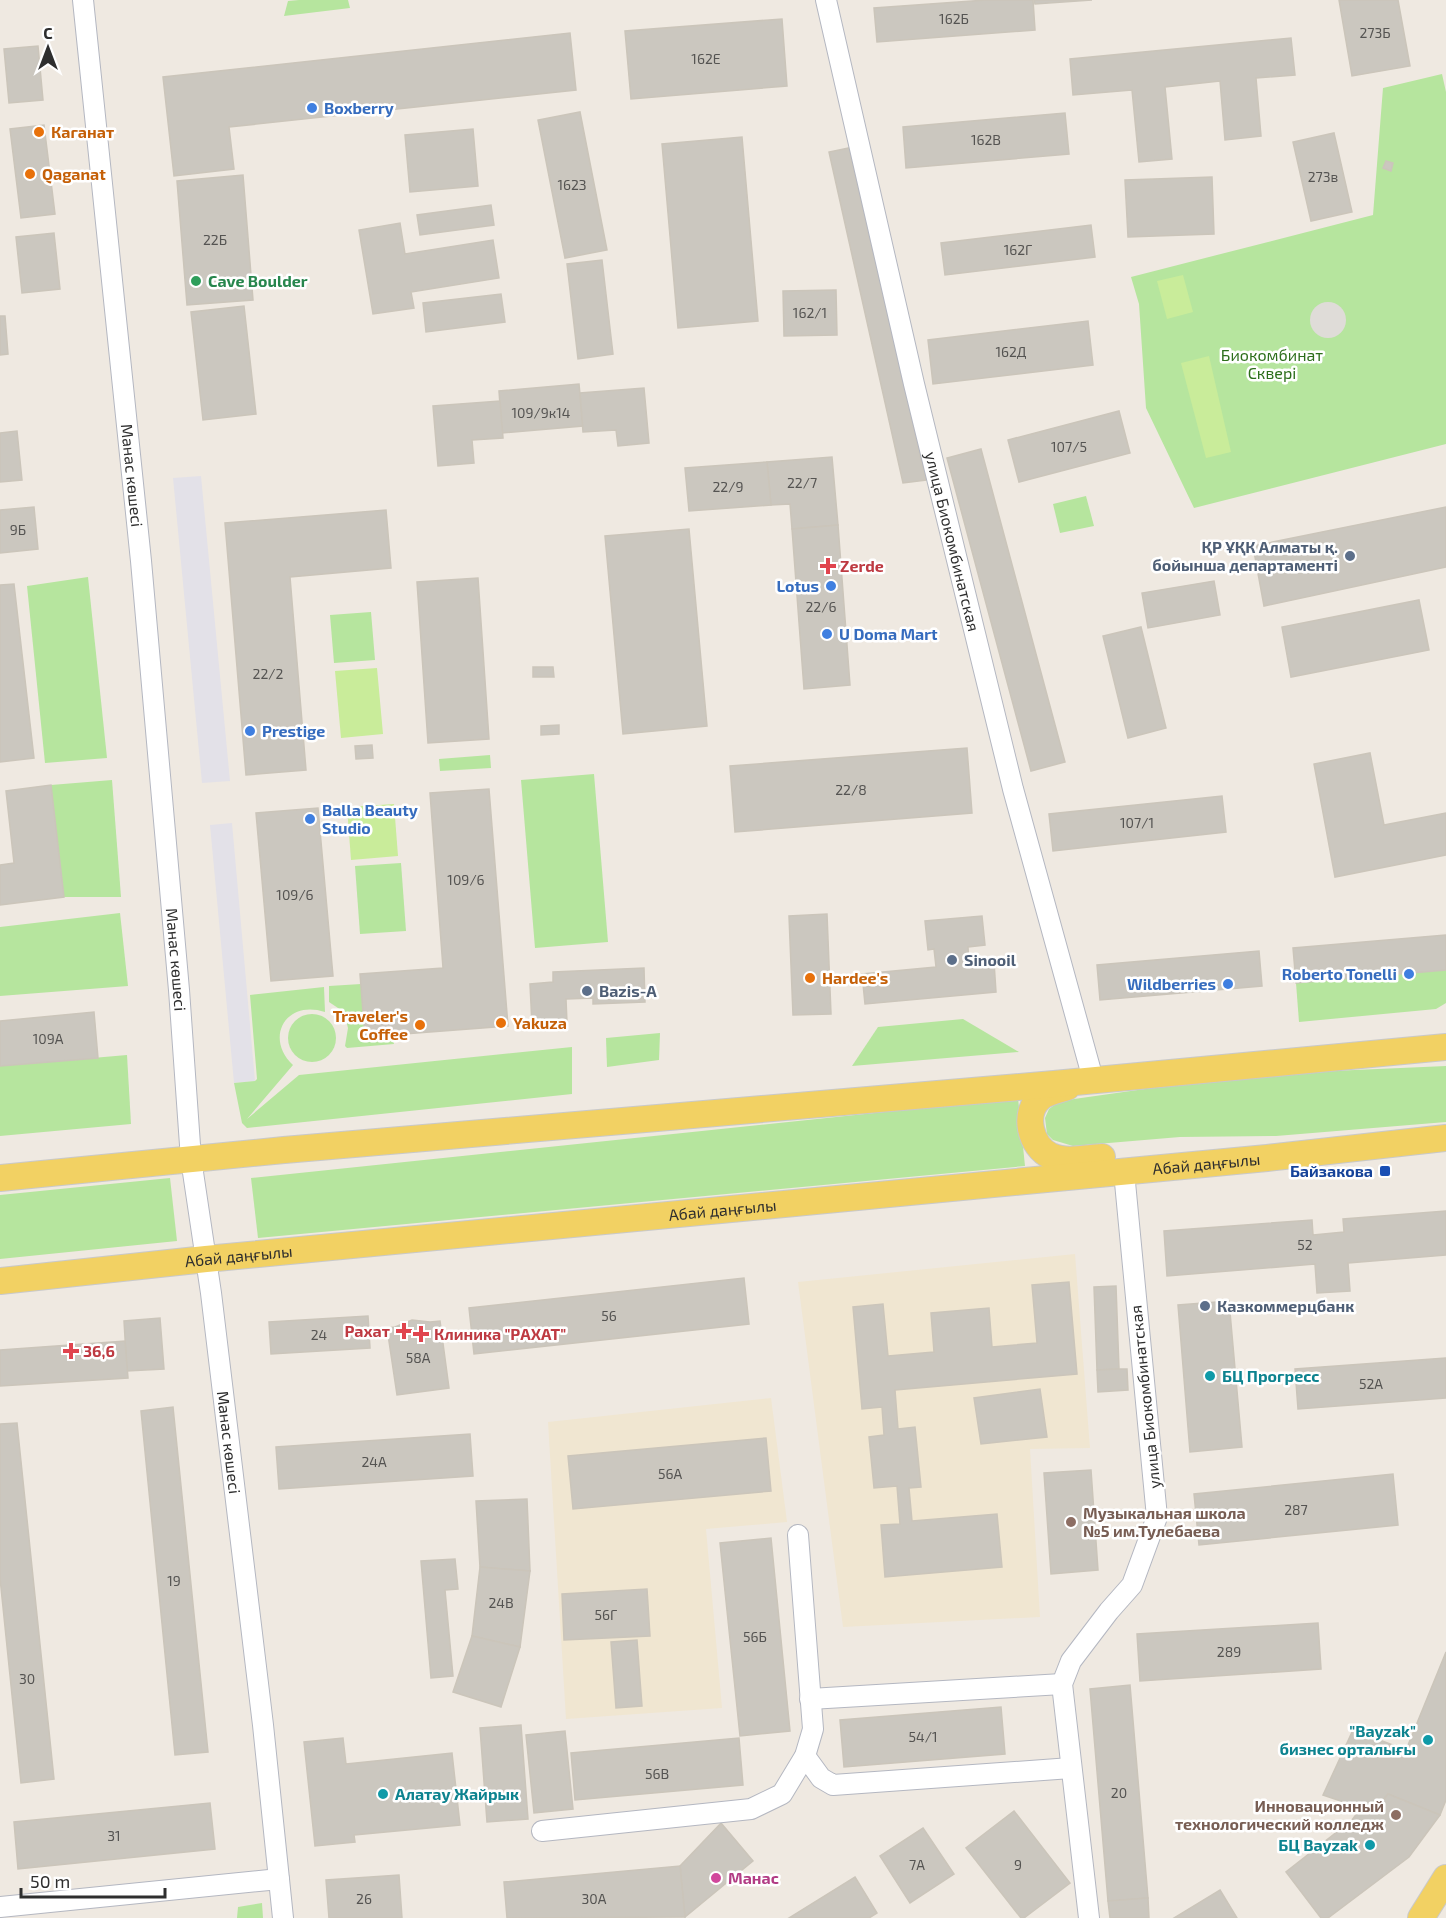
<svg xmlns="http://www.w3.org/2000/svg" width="1446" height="1918" font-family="'Exo 2',sans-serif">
  <rect width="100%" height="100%" fill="#efe9e1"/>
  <g fill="#e3e1e8">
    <path d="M201,476L230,781L202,783L173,478Z"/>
    <path d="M232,823L255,1081L234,1083L210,825Z"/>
  </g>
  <g fill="#f0e6d1">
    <path d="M1075,1254L1090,1448L1030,1449L1040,1617L843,1627L798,1282Z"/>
    <path d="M771,1398L787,1522L706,1529L722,1708L566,1719L548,1422Z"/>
  </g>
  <g fill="#b6e59e">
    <path d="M299,0H348L350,8L284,16L288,1Z"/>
    <path d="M1442,74L1446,92V444L1194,508L1146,408L1139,304L1131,277L1373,215L1383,88Z"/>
    <path d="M1086,496L1094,526L1060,533L1053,504Z"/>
    <path d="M88,577L107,758L45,763L27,586Z"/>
    <path d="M371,612L375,660L334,663L330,615Z"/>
    <path d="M490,755L491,768L440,771L439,759Z"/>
    <path d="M594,774L608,942L535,948L521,780Z"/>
    <path d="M112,780L121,897H64L51,785Z"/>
    <path d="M401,863L406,931L360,934L355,866Z"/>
    <path d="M120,913L128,986L0,996V927Z"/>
    <path d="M1446,970V1003L1436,1009L1299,1022L1296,983Z"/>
    <path d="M361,984L392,1035L394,1044L347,1048L345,1046L348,1028L344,1012L329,1002V986Z"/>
    <path d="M324,987L325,1012C286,999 264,1038 293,1065L247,1119L299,1075L572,1047V1094L247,1128L242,1123L234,1083L255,1081L257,1079L250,995Z"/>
    <circle cx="312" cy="1038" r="24"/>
    <path d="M963,1019L1019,1052L852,1066L878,1027Z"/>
    <path d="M660,1033L659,1060L607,1067L606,1038Z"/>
    <path d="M127,1055L131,1124L0,1136V1066Z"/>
    <path d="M1446,1066V1122L1276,1136L1180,1137L1073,1146L1053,1140L1047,1134L1045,1118L1049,1109L1060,1101L1180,1084L1332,1071Z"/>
    <path d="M1018,1098L1025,1166L258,1238L251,1178Z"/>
    <path d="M170,1178L177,1241L0,1259V1195Z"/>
    <path d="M262,1903L263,1918H237L238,1907Z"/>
  </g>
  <g fill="#c9ec9a">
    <path d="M1183,275L1193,312L1167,319L1157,281Z"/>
    <path d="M1209,356L1231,452L1206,458L1181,363Z"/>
    <path d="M377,668L383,734L341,738L335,671Z"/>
    <path d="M394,804L398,856L351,860L347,807Z"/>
  </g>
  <circle fill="#dfdcd8" cx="1328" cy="320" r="18"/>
  <g fill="#cbc7bf" stroke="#cbc5ba" stroke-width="1.5">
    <path d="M986,0H1033L1035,30L877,42L874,8Z"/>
    <path d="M1034,0H1092L1035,4Z"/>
    <path d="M1339,0H1398L1410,66L1352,76Z"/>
    <path d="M782,19L787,86L631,99L625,31Z"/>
    <path d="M570,33L576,90L229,127L234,169L174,176L163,77Z"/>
    <path d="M1291,38L1295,75L1256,78L1261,136L1225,140L1220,81L1165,87L1172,159L1139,162L1132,90L1073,95L1070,59Z"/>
    <path d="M38,46L43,100L9,103L4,49Z"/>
    <path d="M580,112L607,250L565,258L538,120Z"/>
    <path d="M1065,113L1069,154L906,168L903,127Z"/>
    <path d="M44,125L55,214L21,218L10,129Z"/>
    <path d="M473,129L478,186L410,192L405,135Z"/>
    <path d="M1334,133L1352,212L1311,221L1293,142Z"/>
    <path d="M742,137L758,321L678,328L662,144Z"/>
    <path d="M849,148L926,480L903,483L829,152Z"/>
    <path d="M1386,161L1393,163L1391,171L1383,168Z"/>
    <path d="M243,175L253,300L187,305L177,181Z"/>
    <path d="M1212,177L1214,234L1128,237L1125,180Z"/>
    <path d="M491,205L494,225L420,235L417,215Z"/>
    <path d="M400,223L405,254L493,240L499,278L411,292L414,308L373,314L359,230Z"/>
    <path d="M1091,225L1095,257L945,275L941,243Z"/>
    <path d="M54,233L60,289L22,293L16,237Z"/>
    <path d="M602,260L613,354L578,359L567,264Z"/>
    <path d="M836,290L837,335L784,336L783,291Z"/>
    <path d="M501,294L505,322L426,332L423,303Z"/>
    <path d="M244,306L256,414L203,420L191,312Z"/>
    <path d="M0,316H5L8,354L0,355Z"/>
    <path d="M1088,321L1093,365L933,384L928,340Z"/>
    <path d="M579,384L583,426L502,433L499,391Z"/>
    <path d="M644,388L649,443L618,446L616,430L583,432L580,393Z"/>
    <path d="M500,401L503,438L472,440L474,463L438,466L433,406Z"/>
    <path d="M1119,411L1130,453L1019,482L1008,440Z"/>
    <path d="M17,431L22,480L0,482V433Z"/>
    <path d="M981,449L1065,762L1031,771L947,458Z"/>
    <path d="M832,457L838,525L792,529L790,504L771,505L767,462Z"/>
    <path d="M767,462L771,505L689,511L685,468Z"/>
    <path d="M34,507L38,549L0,553V510Z"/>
    <path d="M1446,507V567L1264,606L1253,546Z"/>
    <path d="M386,510L391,568L290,577L306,770L246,775L225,523Z"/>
    <path d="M838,525L850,685L804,689L792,529Z"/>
    <path d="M689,529L707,726L623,734L605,536Z"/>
    <path d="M478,578L489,739L428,743L417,582Z"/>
    <path d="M1214,581L1220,615L1148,628L1142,593Z"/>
    <path d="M14,584L34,758L0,762V585Z"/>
    <path d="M1419,600L1429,650L1291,677L1282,627Z"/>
    <path d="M1141,627L1166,728L1128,738L1103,636Z"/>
    <path d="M533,667H553L554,677H533Z"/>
    <path d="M559,725V734L541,735V726Z"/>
    <path d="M372,745L373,758L356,759L355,746Z"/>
    <path d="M967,748L972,813L735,832L730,766Z"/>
    <path d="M1370,753L1384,825L1446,813V855L1335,877L1314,764Z"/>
    <path d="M51,785L64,897L0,905V865L14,863L6,791Z"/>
    <path d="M489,789L508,1026L365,1037L360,974L443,968L430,793Z"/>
    <path d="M1222,796L1226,832L1053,851L1049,814Z"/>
    <path d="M318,808L333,976L271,981L256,813Z"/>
    <path d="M827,914L831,1014L793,1015L789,916Z"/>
    <path d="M982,916L985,945L968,947L969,964L994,962L996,992L865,1004L862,974L936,967L934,949L928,950L925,921Z"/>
    <path d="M1446,935V970L1296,983L1293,948Z"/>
    <path d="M1259,951L1262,986L1100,1000L1097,965Z"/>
    <path d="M644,968L645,1002L593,1004V998L566,999L567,1023L532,1025L530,984L553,982V972Z"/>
    <path d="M94,1012L98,1058L0,1066V1021Z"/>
    <path d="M1446,1211V1255L1348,1263L1350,1291L1317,1293L1315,1264L1167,1276L1164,1231L1312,1220L1313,1235L1344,1232L1343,1219Z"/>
    <path d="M744,1278L749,1324L474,1354L469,1308Z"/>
    <path d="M1069,1282L1077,1374L895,1390L898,1429L915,1427L921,1487L909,1488L912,1521L997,1514L1002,1567L885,1577L881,1525L900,1524L897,1486L874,1488L869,1437L884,1435L882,1407L862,1409L853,1307L883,1304L888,1356L934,1352L931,1313L989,1308L992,1347L1037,1343L1032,1285Z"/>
    <path d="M1116,1286L1119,1369L1097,1370L1094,1287Z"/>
    <path d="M1229,1301L1242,1447L1190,1452L1178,1305Z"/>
    <path d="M368,1316L370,1348L271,1354L269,1322Z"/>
    <path d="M160,1318L164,1369L127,1371L124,1321Z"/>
    <path d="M412,1320L430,1322L440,1321L449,1388L397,1395L387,1328L395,1327Z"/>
    <path d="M125,1341L128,1378L0,1386V1350Z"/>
    <path d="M1446,1358V1398L1298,1409L1295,1369Z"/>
    <path d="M1119,1369H1127L1128,1390L1098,1392L1097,1370Z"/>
    <path d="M1040,1389L1047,1437L981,1444L974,1398Z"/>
    <path d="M173,1407L208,1752L175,1755L141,1411Z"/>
    <path d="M17,1423L54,1779L21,1783L0,1578V1424Z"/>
    <path d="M470,1434L473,1476L279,1489L276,1447Z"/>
    <path d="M766,1438L771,1491L573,1509L568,1456Z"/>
    <path d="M1091,1470L1098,1570L1051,1574L1044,1473Z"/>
    <path d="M1393,1474L1398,1525L1199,1545L1194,1494Z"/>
    <path d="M527,1499L530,1571L480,1567L476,1501Z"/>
    <path d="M771,1538L790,1731L740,1736L720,1543Z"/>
    <path d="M455,1559L458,1589L445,1590L453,1676L431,1678L421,1561Z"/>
    <path d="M480,1567L530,1571L520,1647L472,1636Z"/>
    <path d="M647,1589L650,1636L564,1640L562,1594Z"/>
    <path d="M1318,1623L1321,1669L1140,1681L1137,1634Z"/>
    <path d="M472,1636L520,1647L501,1707L453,1692Z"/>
    <path d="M637,1640L642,1706L616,1708L611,1642Z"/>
    <path d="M1446,1652V1800L1440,1815L1388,1794L1380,1805L1361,1808L1323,1795L1353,1730L1406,1750Z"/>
    <path d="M1130,1685L1148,1898L1108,1901L1090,1689Z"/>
    <path d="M1001,1707L1005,1754L844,1767L840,1720Z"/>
    <path d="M521,1725L528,1819L487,1822L480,1728Z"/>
    <path d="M565,1731L573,1809L534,1813L526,1735Z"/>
    <path d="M343,1738L346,1764L452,1753L460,1825L354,1835L355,1842L315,1846L304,1742Z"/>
    <path d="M739,1738L743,1785L575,1800L571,1753Z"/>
    <path d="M1388,1794L1440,1815L1409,1857L1328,1918H1321L1286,1872L1352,1820L1361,1808L1380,1805Z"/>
    <path d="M210,1803L215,1849L18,1869L14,1822Z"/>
    <path d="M1014,1811L1070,1883L1024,1918H1021L966,1848Z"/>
    <path d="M721,1823L753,1861L685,1917L680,1866Z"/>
    <path d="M923,1828L954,1874L910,1903L880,1856Z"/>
    <path d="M680,1866L685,1917L507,1918L504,1882Z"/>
    <path d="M399,1875L402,1918H329L326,1880Z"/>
    <path d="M855,1877L877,1913L869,1918H789Z"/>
    <path d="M1220,1890L1237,1918H1174Z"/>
    <path d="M1148,1898L1149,1918H1110L1108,1901Z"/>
  </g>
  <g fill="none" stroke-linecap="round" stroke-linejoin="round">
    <g stroke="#b4b7c1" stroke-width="22">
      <g id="minor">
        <path id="s1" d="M83,0L141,561L179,990L191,1159L211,1293L263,1725L283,1918"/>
        <path id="s2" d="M826,0L914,384L1013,789L1093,1079"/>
        <path d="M810,1699L1062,1684"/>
        <path d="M805,1756L821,1778L833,1785L1071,1768"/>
        <path d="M542,1831L751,1809L782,1794L805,1756L813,1729L798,1535"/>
        <path d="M0,1907L279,1879"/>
        <path d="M1089,1918L1062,1684L1071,1661L1109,1611L1132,1585L1157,1517L1124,1172"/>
      </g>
    </g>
    <g stroke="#c9c9c9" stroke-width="28">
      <g id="major">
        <path d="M1067,1087C1059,1090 1048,1092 1041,1097C1022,1112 1030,1147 1051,1156C1066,1163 1086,1158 1102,1157"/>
        <path d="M0,1178L284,1150L1054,1084L1446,1047"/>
        <path id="s3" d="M0,1281L206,1259L1267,1158L1446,1138"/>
        <path d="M1421,1918L1446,1878"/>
      </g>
    </g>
    <use href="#minor" stroke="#fff" stroke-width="20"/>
    <use href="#major" stroke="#f2d163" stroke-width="26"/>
  </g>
  <g fill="#3f7fe0" stroke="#fff" stroke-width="2">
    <circle cx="312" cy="108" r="6"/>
    <circle cx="831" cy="586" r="6"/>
    <circle cx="827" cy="634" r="6"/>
    <circle cx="250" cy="731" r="6"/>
    <circle cx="310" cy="819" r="6"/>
    <circle cx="1409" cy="974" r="6"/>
    <circle cx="1228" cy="984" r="6"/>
  </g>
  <g fill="#e8710a" stroke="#fff" stroke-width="2">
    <circle cx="39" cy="132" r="6"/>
    <circle cx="30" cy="174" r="6"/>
    <circle cx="810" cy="978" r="6"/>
    <circle cx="501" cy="1023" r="6"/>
    <circle cx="420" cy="1025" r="6"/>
  </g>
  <circle fill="#2e9e5b" stroke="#fff" stroke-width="2" cx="196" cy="281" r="6"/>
  <g fill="#5c6f8a" stroke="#fff" stroke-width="2">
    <circle cx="1350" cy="556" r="6"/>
    <circle cx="952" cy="960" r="6"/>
    <circle cx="587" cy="991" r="6"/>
    <circle cx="1205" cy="1306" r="6"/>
  </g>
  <g fill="#e0444e" stroke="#fff" stroke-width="2">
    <path d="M825 557h6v6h6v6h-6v6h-6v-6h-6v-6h6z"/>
    <path d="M401 1322h6v6h6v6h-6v6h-6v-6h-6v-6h6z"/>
    <path d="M418 1325h6v6h6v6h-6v6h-6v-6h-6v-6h6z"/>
    <path d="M68 1342h6v6h6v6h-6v6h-6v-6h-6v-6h6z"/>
  </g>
  <rect fill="#1a4fb4" stroke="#fff" stroke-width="2" x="1379" y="1165" width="12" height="12" rx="3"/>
  <g fill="#0f9aa8" stroke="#fff" stroke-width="2">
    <circle cx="1210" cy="1376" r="6"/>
    <circle cx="1428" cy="1740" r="6"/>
    <circle cx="383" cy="1794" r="6"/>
    <circle cx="1370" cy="1845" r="6"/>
  </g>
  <g fill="#8d6e63" stroke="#fff" stroke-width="2">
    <circle cx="1071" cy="1522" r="6"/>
    <circle cx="1396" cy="1815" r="6"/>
  </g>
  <circle fill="#d1479c" stroke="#fff" stroke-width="2" cx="716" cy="1878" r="6"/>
  <g text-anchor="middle" stroke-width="5" stroke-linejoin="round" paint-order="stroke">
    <g font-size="14" fill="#555452">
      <text x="954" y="24">162Б</text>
      <text x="1375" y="38">273Б</text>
      <text x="706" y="64">162Е</text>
      <text x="986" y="145">162В</text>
      <text x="1323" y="182">273в</text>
      <text x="572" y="190">162З</text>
      <text x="215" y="245">22Б</text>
      <text x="1018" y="255">162Г</text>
      <text x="810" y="318">162/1</text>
      <text x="1011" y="357">162Д</text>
      <text x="541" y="418">109/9к14</text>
      <text x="1069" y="452">107/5</text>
      <text x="802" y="488">22/7</text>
      <text x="728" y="492">22/9</text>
      <text x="18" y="535">9Б</text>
      <text x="821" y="612">22/6</text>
      <text x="268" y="679">22/2</text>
      <text x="851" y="795">22/8</text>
      <text x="1137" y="828">107/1</text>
      <text x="466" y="885">109/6</text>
      <text x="295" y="900">109/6</text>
      <text x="48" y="1044">109А</text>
      <text x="1305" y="1250">52</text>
      <text x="609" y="1321">56</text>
      <text x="319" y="1340">24</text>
      <text x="418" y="1363">58А</text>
      <text x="1371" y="1389">52А</text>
      <text x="374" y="1467">24А</text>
      <text x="670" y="1479">56А</text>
      <text x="1296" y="1515">287</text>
      <text x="174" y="1586">19</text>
      <text x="501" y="1608">24В</text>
      <text x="606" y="1620">56Г</text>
      <text x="755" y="1642">56Б</text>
      <text x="1229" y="1657">289</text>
      <text x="27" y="1684">30</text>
      <text x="923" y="1742">54/1</text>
      <text x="657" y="1779">56В</text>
      <text x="1119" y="1798">20</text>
      <text x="114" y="1841">31</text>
      <text x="917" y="1870">7А</text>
      <text x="1018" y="1870">9</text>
      <text x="364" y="1904">26</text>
      <text x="594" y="1904">30А</text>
    </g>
    <g font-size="16" font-weight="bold" fill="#366cbe" stroke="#fff" text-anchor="start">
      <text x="324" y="114">Boxberry</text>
      <text x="819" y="592" text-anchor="end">Lotus</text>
      <text x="839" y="640">U Doma Mart</text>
      <text x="262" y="737">Prestige</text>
      <text x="322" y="816">Balla Beauty<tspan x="322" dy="18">Studio</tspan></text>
      <text x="1397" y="980" text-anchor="end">Roberto Tonelli</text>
      <text x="1216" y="990" text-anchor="end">Wildberries</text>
    </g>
    <g font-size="16" font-weight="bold" fill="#c56008" stroke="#fff" text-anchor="start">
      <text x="51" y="138">Каганат</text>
      <text x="42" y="180">Qaganat</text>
      <text x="822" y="984">Hardee's</text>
      <text x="408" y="1022" text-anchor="end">Traveler's<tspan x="408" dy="18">Coffee</tspan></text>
      <text x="513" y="1029">Yakuza</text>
    </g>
    <g font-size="16" font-weight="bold" fill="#27864d" stroke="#fff" text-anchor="start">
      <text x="208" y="287">Cave Boulder</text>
    </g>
    <g font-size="16" fill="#2c6e1b" stroke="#fff">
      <text x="1272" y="361">Биокомбинат<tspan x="1272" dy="18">Сквері</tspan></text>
    </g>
    <g font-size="16" fill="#2e2e2e" stroke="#fff">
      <text dy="6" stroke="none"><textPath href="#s1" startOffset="478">Манас көшесі</textPath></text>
      <text dy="6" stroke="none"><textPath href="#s2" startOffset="556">улица Биокомбинатская</textPath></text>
      <text dy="6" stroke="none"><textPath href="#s1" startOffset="964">Манас көшесі</textPath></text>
      <text dy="6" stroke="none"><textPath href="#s3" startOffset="1212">Абай даңғылы</textPath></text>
      <text dy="6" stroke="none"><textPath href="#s3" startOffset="726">Абай даңғылы</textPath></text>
      <text dy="6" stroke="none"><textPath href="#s3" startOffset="240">Абай даңғылы</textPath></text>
      <text transform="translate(1145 1397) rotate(-96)" y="6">улица Биокомбинатская</text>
      <text dy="6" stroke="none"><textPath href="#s1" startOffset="1450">Манас көшесі</textPath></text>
    </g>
    <g font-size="16" font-weight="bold" fill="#4e5e75" stroke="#fff" text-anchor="start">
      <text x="1338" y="553" text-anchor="end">ҚР ҰҚК Алматы қ.<tspan x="1338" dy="18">бойынша департаменті</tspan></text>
      <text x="964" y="966">Sinooil</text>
      <text x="599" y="997">Bazis-A</text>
      <text x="1217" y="1312">Казкоммерцбанк</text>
    </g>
    <g font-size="16" font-weight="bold" fill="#be3a42" stroke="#fff" text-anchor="start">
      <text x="840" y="572">Zerde</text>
      <text x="390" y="1337" text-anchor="end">Рахат</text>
      <text x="434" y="1340">Клиника "РАХАТ"</text>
      <text x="83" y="1357">36,6</text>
    </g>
    <g font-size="16" font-weight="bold" fill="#164399" stroke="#fff" text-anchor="end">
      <text x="1373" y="1177">Байзакова</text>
    </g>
    <g font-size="16" font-weight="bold" fill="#0d838f" stroke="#fff" text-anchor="start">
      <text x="1222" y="1382">БЦ Прогресс</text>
      <text x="1416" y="1737" text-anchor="end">"Bayzak"<tspan x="1416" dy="18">бизнес орталығы</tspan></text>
      <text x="395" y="1800">Алатау Жайрык</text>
      <text x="1358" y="1851" text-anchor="end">БЦ Bayzak</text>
    </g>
    <g font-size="16" font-weight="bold" fill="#785e54" stroke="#fff" text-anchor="start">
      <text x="1083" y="1519">Музыкальная школа<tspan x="1083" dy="18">№5 им.Тулебаева</tspan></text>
      <text x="1384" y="1812" text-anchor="end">Инновационный<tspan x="1384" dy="18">технологический колледж</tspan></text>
    </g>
    <g font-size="16" font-weight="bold" fill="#b23c85" stroke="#fff" text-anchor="start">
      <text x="728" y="1884">Манас</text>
    </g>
  </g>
  <g transform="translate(48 48)" stroke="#ffffff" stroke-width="4.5" paint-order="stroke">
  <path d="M0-4.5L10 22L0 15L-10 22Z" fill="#2e2e2e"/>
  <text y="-9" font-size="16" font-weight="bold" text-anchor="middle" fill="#2e2e2e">С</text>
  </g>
  <path d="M21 1888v9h144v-9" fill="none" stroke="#2e2e2e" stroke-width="3"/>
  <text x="30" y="1888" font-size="18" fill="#2e2e2e" stroke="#ffffff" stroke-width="4.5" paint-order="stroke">50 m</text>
</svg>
